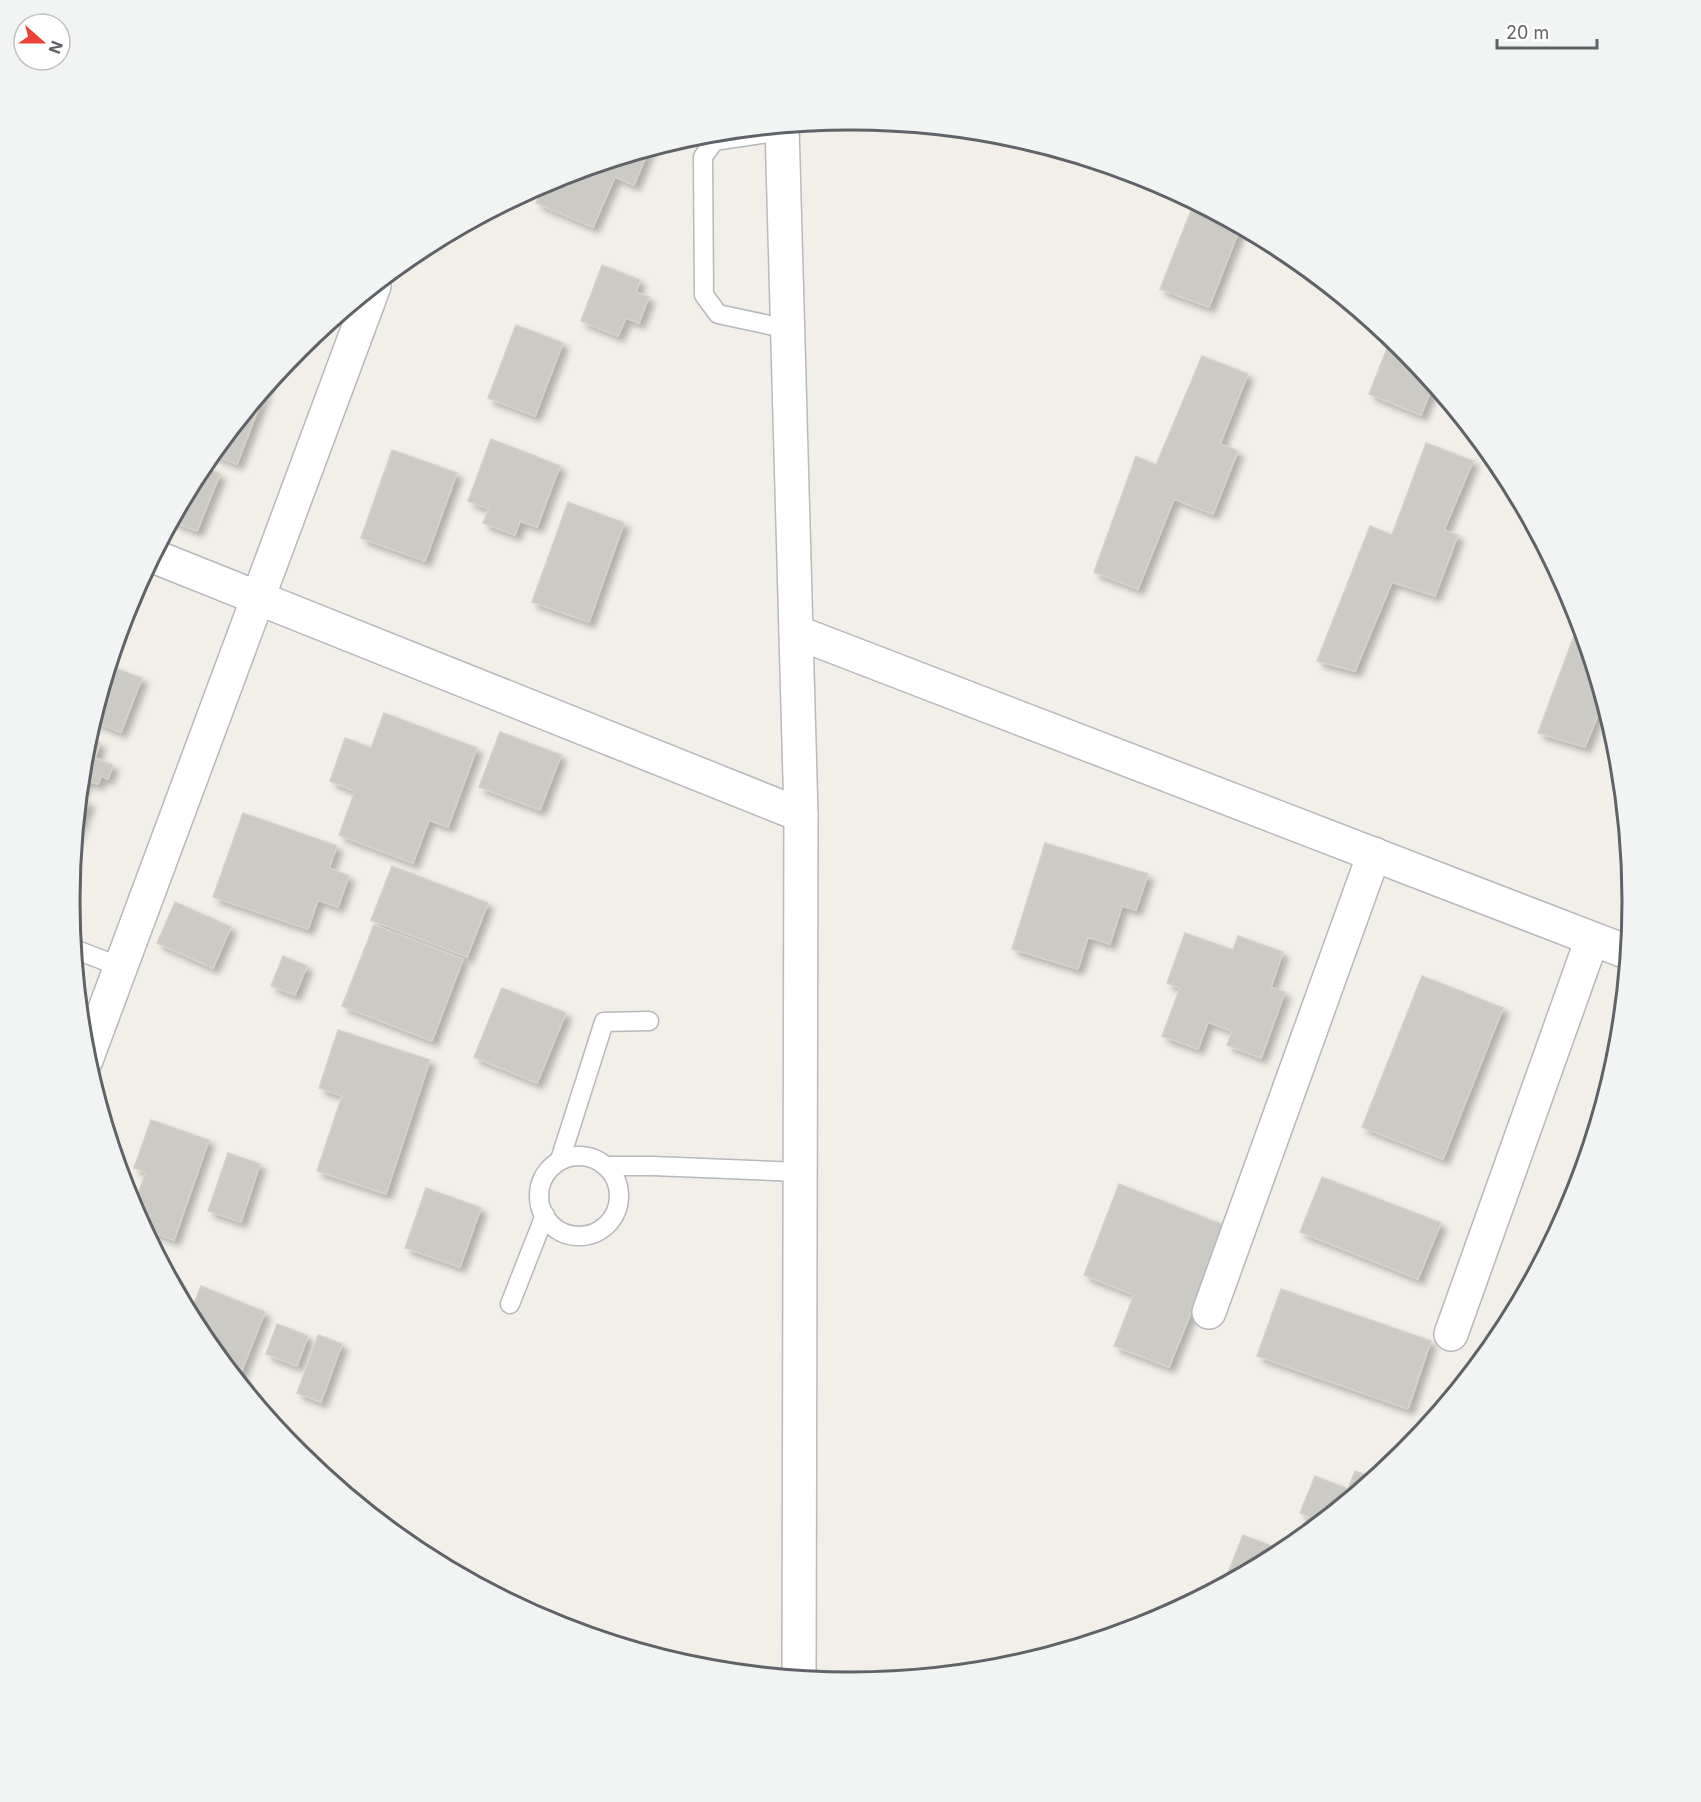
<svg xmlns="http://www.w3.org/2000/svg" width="1701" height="1802" font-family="Inter,sans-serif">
  <defs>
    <filter id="shadow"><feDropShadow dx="5.5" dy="5.5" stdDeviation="3" flood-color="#0004"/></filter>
  </defs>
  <rect width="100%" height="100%" fill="#f1efe8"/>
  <g fill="#cccac5" stroke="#d6d1c6" stroke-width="1.5" filter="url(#shadow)">
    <path d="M649,149L634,185L615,177L593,227L536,203L545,182L552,179Z"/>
    <path d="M1194,203L1240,228L1209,307L1160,289Z"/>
    <path d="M602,265L640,280L636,292L649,297L639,323L626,318L618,336L581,321Z"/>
    <path d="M516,325L563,343L535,416L488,398Z"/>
    <path d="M1391,338L1403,349L1433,385L1421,415L1369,394Z"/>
    <path d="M1202,356L1248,374L1220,444L1238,451L1213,514L1174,499L1138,589L1094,572L1136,456L1156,465Z"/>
    <path d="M267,386L237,464L211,454Z"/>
    <path d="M491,439L560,466L537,527L520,521L515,535L483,523L489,509L468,501Z"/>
    <path d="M1426,443L1473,461L1444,530L1458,535L1435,596L1392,582L1355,671L1317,661L1370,526L1392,535Z"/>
    <path d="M392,450L457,473L425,561L361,538Z"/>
    <path d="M201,466L220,474L197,531L172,521Z"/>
    <path d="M568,502L624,523L589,622L532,602Z"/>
    <path d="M1579,622L1603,702L1585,747L1538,733Z"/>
    <path d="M109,666L142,678L121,732L92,721Z"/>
    <path d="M384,713L477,748L448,827L429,820L413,863L339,835L355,791L330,781L345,738L371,748Z"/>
    <path d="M500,732L561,755L540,810L479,787Z"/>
    <path d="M87,738L100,743L95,758L113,765L108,779L101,776L98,784L86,780L80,796L84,748Z"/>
    <path d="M79,798L89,802L75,838Z"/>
    <path d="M243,813L337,846L329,868L349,876L338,907L318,900L308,929L213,897Z"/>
    <path d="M1045,843L1148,874L1136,910L1122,906L1110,944L1088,937L1078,969L1012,949Z"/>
    <path d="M392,866L488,903L467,957L371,920Z"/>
    <path d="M175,902L231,927L213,968L157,943Z"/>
    <path d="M374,925L463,959L432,1041L342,1006Z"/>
    <path d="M1185,933L1233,950L1238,936L1283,952L1271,987L1285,992L1261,1058L1227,1045L1232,1031L1208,1022L1198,1049L1162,1036L1180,988L1167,983Z"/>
    <path d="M283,956L307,966L295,995L271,986Z"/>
    <path d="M1422,976L1503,1008L1443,1159L1362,1127Z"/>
    <path d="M502,988L566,1013L537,1083L474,1057Z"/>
    <path d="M338,1030L430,1060L386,1194L317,1171L342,1096L319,1088Z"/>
    <path d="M151,1120L209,1140L174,1240L144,1229L133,1208L146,1172L134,1168Z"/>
    <path d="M228,1153L260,1164L241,1222L208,1211Z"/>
    <path d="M1322,1177L1441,1223L1418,1279L1300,1232Z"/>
    <path d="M1119,1184L1226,1226L1169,1367L1114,1346L1134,1295L1084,1275Z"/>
    <path d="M426,1188L481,1208L460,1267L405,1248Z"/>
    <path d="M201,1286L265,1312L238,1380L201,1335L190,1314Z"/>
    <path d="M1281,1289L1431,1341L1408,1409L1257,1356Z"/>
    <path d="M277,1324L308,1336L297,1366L266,1354Z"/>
    <path d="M318,1335L342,1344L321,1402L297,1393Z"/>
    <path d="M1355,1471L1374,1478L1308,1531L1303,1529L1308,1516L1300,1513L1315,1476L1348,1489Z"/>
    <path d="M1243,1535L1285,1551L1230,1580L1226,1578Z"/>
  </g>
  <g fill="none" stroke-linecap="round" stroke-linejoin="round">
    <g stroke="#b5b8bc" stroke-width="21">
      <g id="lane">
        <path d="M782,131L714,141L703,157L704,295L718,314L788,329"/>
        <path d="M74,949L121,967"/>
        <circle cx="579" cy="1196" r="40"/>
        <path d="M560,1160L604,1022L649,1021"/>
        <path d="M606,1166H653L800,1172"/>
        <path d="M510,1304L545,1215"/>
      </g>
    </g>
    <g stroke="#b5b8bc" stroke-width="36">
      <g id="street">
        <path d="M153,556L801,815"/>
        <path d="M796,632L1627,952"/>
        <path d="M86,1060L374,286"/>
        <path d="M1209,1312L1374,854"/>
        <path d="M1451,1334L1592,939"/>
      </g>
    </g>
    <g stroke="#b6babf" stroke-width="36">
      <path id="secondary" d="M782,126L801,815L799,1677"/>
    </g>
    <use href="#lane" stroke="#fff" stroke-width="18"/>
    <use href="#street" stroke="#fff" stroke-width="33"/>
    <use href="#secondary" stroke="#fff" stroke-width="33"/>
  </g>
  <path d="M0 0H1701V1802H0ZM80 901a771 771 0 1 1 1542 0a771 771 0 1 1-1542 0Z" fill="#f2f3f3" fill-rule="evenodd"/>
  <path fill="none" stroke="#5f6368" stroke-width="3" d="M80 901a771 771 0 1 1 1542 0a771 771 0 1 1-1542 0Z"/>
  <g transform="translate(42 42) rotate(111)"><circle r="28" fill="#ffffff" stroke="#bfc1c3" stroke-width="1.5"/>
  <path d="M0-4.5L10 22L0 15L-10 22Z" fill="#ea4335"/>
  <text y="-9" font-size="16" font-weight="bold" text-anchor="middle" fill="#5f6368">N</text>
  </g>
  <path d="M1497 39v9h100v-9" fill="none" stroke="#5f6368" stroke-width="3"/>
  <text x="1506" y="39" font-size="18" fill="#5f6368" stroke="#ffffff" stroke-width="4.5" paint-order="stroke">20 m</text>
</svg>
